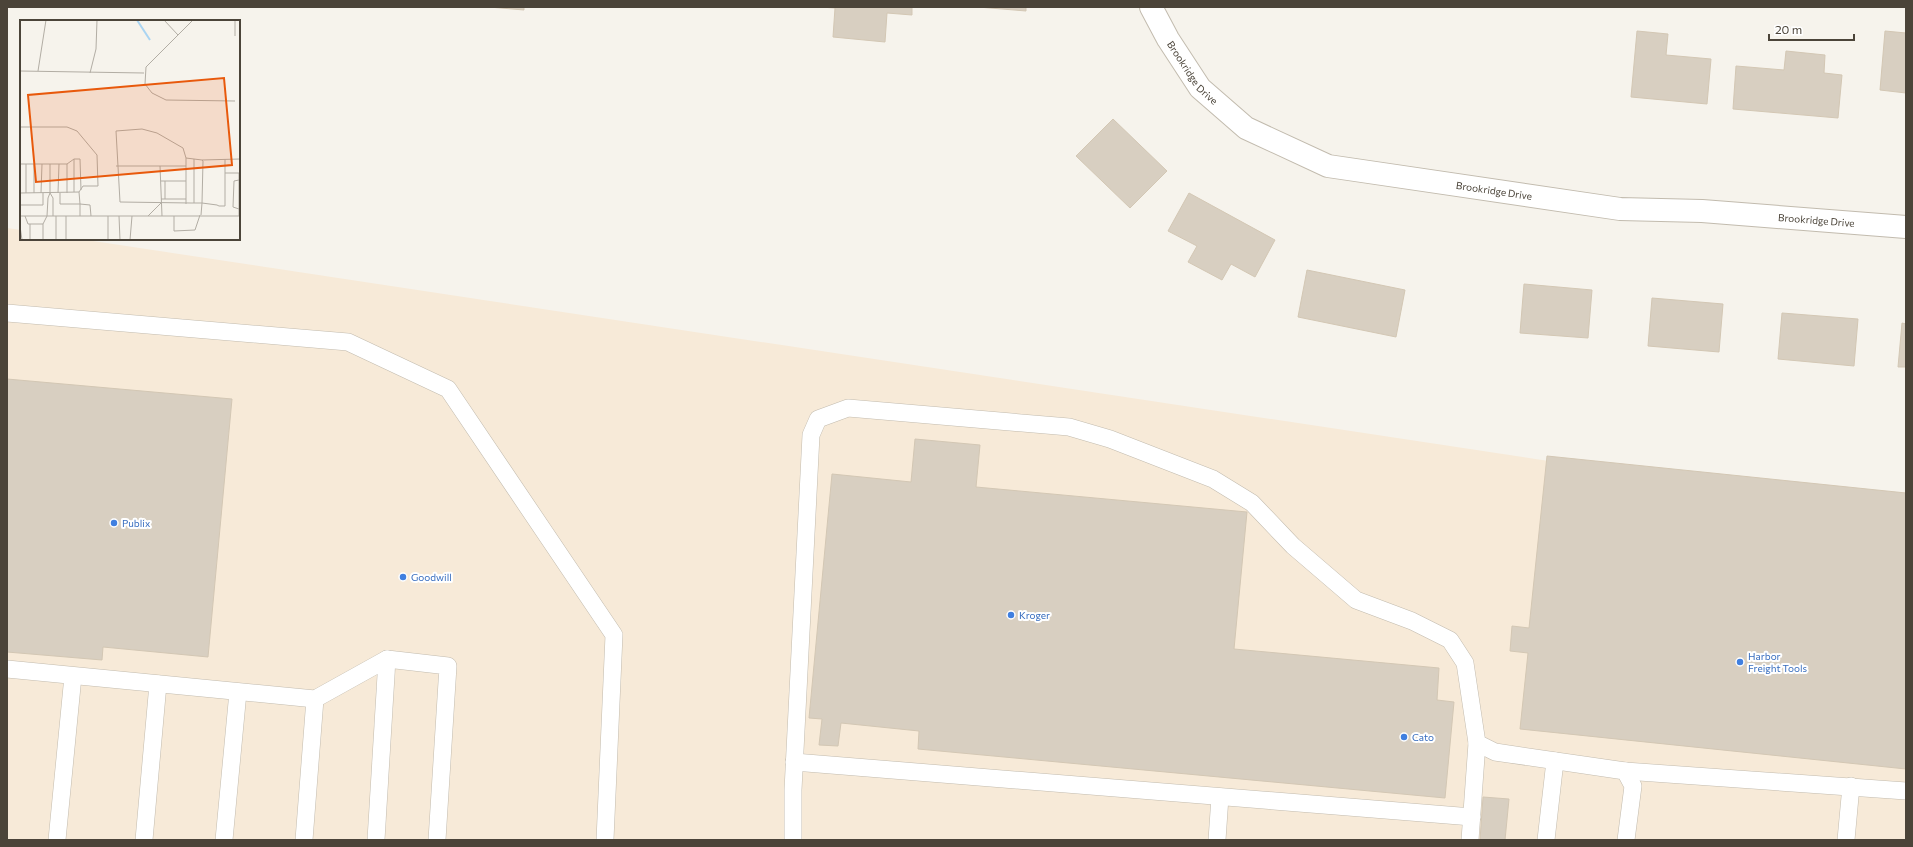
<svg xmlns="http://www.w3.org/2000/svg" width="1913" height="847" font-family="Commissioner,sans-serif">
  <rect width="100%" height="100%" fill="#f6f3ec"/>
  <path fill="#f7ead8" d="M7,228L21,230V239H80L1906,515V840H7Z"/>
  <g fill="#d8cfc1" stroke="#d3c7b4">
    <path d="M489,7H524V10Z"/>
    <path d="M820,7H912V15L887,13L885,42L833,37L835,8Z"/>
    <path d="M978,7H1026V11Z"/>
    <path d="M1637,31L1668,34L1666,55L1711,59L1707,104L1631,97Z"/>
    <path d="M1885,31L1906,33V93L1880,90Z"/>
    <path d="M1786,51L1825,55L1824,73L1842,75L1838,118L1733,109L1736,66L1784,70Z"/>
    <path d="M1113,119L1167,171L1130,208L1076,156Z"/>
    <path d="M1189,193L1275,240L1255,277L1231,264L1222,280L1188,262L1197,246L1168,231Z"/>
    <path d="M1307,270L1405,290L1396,337L1298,317Z"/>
    <path d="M1524,284L1592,290L1588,338L1520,333Z"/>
    <path d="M1652,298L1723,304L1719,352L1648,346Z"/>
    <path d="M1782,313L1858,319L1854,366L1778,359Z"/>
    <path d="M1902,323L1906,324V367H1898Z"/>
    <path d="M7,379L232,399L208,657L103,647L102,660L7,652Z"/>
    <path d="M915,439L980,445L976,487L1247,512L1234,649L1439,668L1437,700L1454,702L1445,798L918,749L919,731L841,723L838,746L819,745L822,719L809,718L832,474L911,482Z"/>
    <path d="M1547,456L1906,493V769L1520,729L1528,653L1510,651L1512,626L1529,628Z"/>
    <path d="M1483,797L1509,799L1505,840H1480Z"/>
  </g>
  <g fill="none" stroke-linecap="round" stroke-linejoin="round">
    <g stroke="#c2bbae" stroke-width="18">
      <g id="service">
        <path d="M7,313L348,342L448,389L614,635L605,840"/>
        <path d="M7,669L315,699L387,659L448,666L437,840"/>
        <path d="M794,762L1472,817"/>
        <path d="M1625,771L1906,791"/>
        <path d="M57,840L73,676"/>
        <path d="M144,840L158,684"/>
        <path d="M224,840L238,692"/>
        <path d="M304,840L315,699"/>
        <path d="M376,840L387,659"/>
        <path d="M793,840V790L811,435L818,419L848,408L1069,427L1110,439L1213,479L1252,503L1293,546L1356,600L1412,621L1450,640L1465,663L1477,743L1495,752L1625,771L1633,786L1626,840"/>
        <path d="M1217,840L1220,797"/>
        <path d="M1470,840L1477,743"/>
        <path d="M1546,840L1555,761"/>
        <path d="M1846,840L1851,786"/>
      </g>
    </g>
    <g stroke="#c2bbae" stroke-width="24">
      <g id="minor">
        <path id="s1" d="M1151,7L1168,39L1200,88L1246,128L1328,166L1620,209L1702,211L1906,227"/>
      </g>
    </g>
    <use href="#service" stroke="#fff" stroke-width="17"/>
    <use href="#minor" stroke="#fff" stroke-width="22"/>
  </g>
  <g fill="#3f7fe0" stroke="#fff" stroke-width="1.5">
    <circle cx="114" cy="523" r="4"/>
    <circle cx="403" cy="577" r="4"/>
    <circle cx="1011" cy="615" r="4"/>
    <circle cx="1740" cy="662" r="4"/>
    <circle cx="1404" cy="737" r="4"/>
  </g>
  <g text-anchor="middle" stroke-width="4" stroke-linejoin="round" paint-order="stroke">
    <g font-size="10" fill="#4b4439" stroke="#fff">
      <text dy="4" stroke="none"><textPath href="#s1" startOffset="78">Brookridge Drive</textPath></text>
      <text dy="4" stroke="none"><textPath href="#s1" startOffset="414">Brookridge Drive</textPath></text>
      <text dy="4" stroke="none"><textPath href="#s1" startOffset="738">Brookridge Drive</textPath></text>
    </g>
    <g font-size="10" fill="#366cbe" stroke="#fff" text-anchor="start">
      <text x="122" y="527">Publix</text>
      <text x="411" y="581">Goodwill</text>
      <text x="1019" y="619">Kroger</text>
      <text x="1748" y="660">Harbor<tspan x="1748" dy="12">Freight Tools</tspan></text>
      <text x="1412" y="741">Cato</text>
    </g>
  </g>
  <g transform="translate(20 20)">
    <rect width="220" height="220" fill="#f6f3ec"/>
    <path fill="none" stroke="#a9d4f2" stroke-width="2" d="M117,0L130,20"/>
    <path fill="none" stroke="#b2ada4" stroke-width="1" d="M144,0L158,15M173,0L126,47L125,64L132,73L146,80L215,81M215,16V0M0,51L124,53M18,51L26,0M70,53L76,29L77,0M0,107H47L57,111L77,135L78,166H63L59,172L0,173M54,139V172M182,140L220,139M0,144H47L54,139H60L61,170M6,144V173M47,144V173M96,146H166M140,146L142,196M205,153H220M141,161H166M59,172L60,184L70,185L71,196M14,173V144M21,173L22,144M30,173L33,178V196M38,173L39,144M40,173V184H60V196M141,179H145V161M145,179H166M174,183V139M166,184V138M0,185H23V173M219,189L213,187L214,161L219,160M181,195L182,183L183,141L182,140L166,138L163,128L137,113L122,109L96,111L100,182L171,183H182L197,185L199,186H205V139M0,196H220M5,196L8,204H23M46,196V220M88,196V220M99,196L100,220M128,196L141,183M154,196V211L175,210L180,195M219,196V153M0,206L2,220M10,220V204M23,220V204L27,196L28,178L30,173V144M36,220V196M110,220L112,196"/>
    <path fill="#e8590c" fill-opacity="0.15" stroke="#e8590c" stroke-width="2" d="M204,58L212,145L16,162L8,75Z"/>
    <rect width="220" height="220" fill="none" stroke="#4b4439" stroke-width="2"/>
  </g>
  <rect width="1913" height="847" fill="none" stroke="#4b4439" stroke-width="16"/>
  <path d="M1769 34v6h85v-6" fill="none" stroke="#4b4439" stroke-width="2"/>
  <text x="1775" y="34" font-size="12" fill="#4b4439" stroke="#ffffff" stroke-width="3" paint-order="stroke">20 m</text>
</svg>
